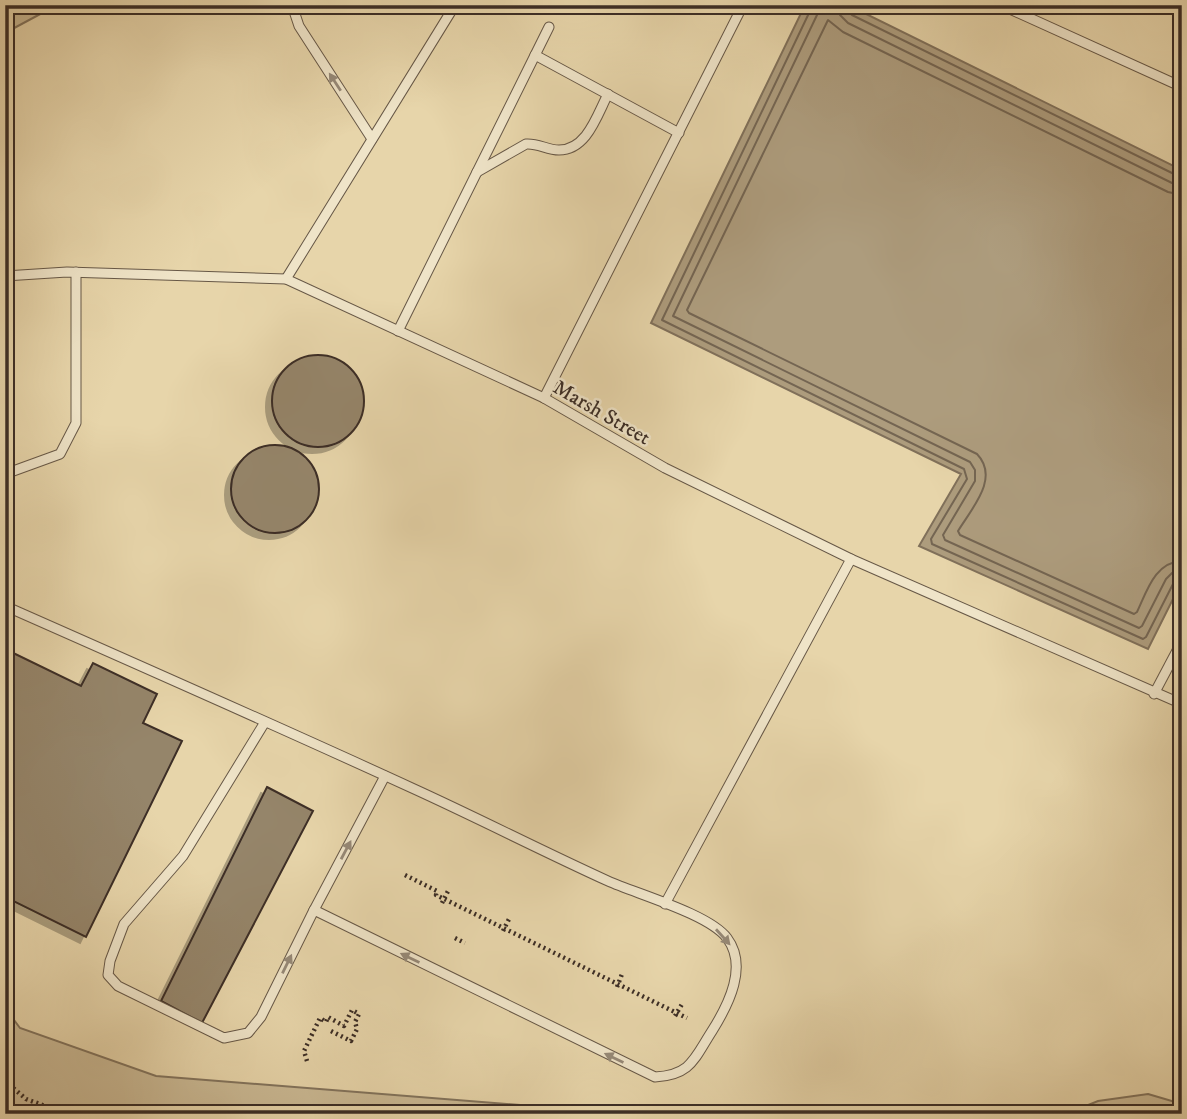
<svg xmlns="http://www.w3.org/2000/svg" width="1187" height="1119" font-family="'IM FELL DW Pica',serif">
  <defs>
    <filter id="shadow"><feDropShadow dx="-6" dy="6" stdDeviation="0" flood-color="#0004"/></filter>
  </defs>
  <rect width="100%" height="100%" fill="#e7d5aa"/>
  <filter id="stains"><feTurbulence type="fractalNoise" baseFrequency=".00286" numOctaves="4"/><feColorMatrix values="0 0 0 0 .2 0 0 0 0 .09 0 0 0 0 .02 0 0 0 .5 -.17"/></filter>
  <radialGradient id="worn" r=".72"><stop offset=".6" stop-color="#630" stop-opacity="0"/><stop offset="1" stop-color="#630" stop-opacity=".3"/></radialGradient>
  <g fill="#cab994" stroke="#83745d" stroke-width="2">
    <path d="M5,5H57L5,33Z"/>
    <path d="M5,1008L20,1028L156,1076L557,1108L572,1114H9L5,1110Z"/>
    <path d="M1148,1094L1182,1104V1114H1066L1098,1101Z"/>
  </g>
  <path fill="#ad9c7d" stroke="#80705a" stroke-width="2" d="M805,5H848L1182,170V581L1148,649L919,546L961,474L651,323Z"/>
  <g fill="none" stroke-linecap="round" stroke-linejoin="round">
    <g stroke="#746552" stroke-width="2">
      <path d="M810,5V11L662,320L964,469L967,479L931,539L932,544L1143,639L1146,637L1173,584L1182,580"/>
      <path d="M819,5L817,15L673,316L970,462L975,470V481L943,535L945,540L1139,628L1142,626L1166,579L1172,573L1182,571"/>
      <path d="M838,5L840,15L848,23L1172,183L1182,184"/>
      <path d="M847,5L848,11L852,15L1176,175L1182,176"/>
      <path d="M1182,195L1168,192L843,32L828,20L687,310L689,313L977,454C1000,478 972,508 958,531L960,535L1134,614L1137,612C1147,591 1155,562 1182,561"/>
    </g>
  </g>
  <g fill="#95856b" stroke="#3c2e26" stroke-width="2" filter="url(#shadow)">
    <circle cx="318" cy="401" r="46"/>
    <circle cx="275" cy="489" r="44"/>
    <path d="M5,649L81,686L93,663L157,694L143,723L182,741L86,937L5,897Z"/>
    <path d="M267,787L313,811L202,1023L161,1001Z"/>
  </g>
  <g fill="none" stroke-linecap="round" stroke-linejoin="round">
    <g stroke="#675847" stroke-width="11">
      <g id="lane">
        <path d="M292,5L299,26L372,139"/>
        <path d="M1001,5L1182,87"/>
        <path d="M535,55L679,133"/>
        <path d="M477,172L526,144C538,143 547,150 559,150C587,150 597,115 608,94"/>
        <path d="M5,276L67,272L286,279L544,398L665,468L851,559L1182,704"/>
        <path d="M286,279L455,5"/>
        <path d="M398,331L549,27"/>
        <path d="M544,398L743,5"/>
        <path d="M5,474L60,454L76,423V272"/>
        <path d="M5,606C141,666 277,726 412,788C478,818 542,851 608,881C637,894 709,914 727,938C748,966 729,1004 712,1031C694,1059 691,1075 655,1077L314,910"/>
        <path d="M1154,694L1182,641"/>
        <path d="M265,722L183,856L124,924L110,961L108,975L118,986L224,1038L248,1033L261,1017L314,910L385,776"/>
        <path d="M665,904L851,559"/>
      </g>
    </g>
    <g stroke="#3c2e26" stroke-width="4.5" stroke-dasharray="2 3.5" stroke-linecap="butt">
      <path d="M405,875L437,891L436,895L687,1018"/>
      <path d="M442,903L449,889"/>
      <path d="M503,931L509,919"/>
      <path d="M455,938L465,943"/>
      <path d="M617,987L622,974"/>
      <path d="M675,1016L682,1004"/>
      <path d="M307,1061L304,1051L320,1018L326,1022L328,1017L344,1026L352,1010L359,1014L355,1022L357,1029L351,1041L331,1031"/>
      <path d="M5,1081L26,1099L67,1114"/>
    </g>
    <use href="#lane" stroke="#efe4c8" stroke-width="9"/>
  </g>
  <defs><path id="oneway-solid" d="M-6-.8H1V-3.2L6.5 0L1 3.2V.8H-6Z" transform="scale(1.75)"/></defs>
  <g fill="#968977">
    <use href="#oneway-solid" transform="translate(335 82) rotate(-123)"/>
    <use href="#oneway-solid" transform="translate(346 850) rotate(-62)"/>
    <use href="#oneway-solid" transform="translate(723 937) rotate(48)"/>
    <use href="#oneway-solid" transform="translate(410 958) rotate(-154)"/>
    <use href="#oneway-solid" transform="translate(287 964) rotate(-64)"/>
    <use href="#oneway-solid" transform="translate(614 1058) rotate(-154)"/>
  </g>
  <g text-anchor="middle" stroke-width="5" stroke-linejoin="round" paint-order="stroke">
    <g font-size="21" fill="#3c2e26" stroke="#efe4c8">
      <text transform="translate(602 412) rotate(30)" y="7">Marsh Street</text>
    </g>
  </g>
  <rect width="1187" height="1119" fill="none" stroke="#e7d5aa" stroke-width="28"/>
  <rect x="7" y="7" width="1173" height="1105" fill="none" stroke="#3c2e26" stroke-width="3.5"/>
  <rect x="14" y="14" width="1159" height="1091" fill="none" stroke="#3c2e26" stroke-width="2"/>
  <rect width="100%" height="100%" filter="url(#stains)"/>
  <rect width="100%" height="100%" fill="url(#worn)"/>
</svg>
